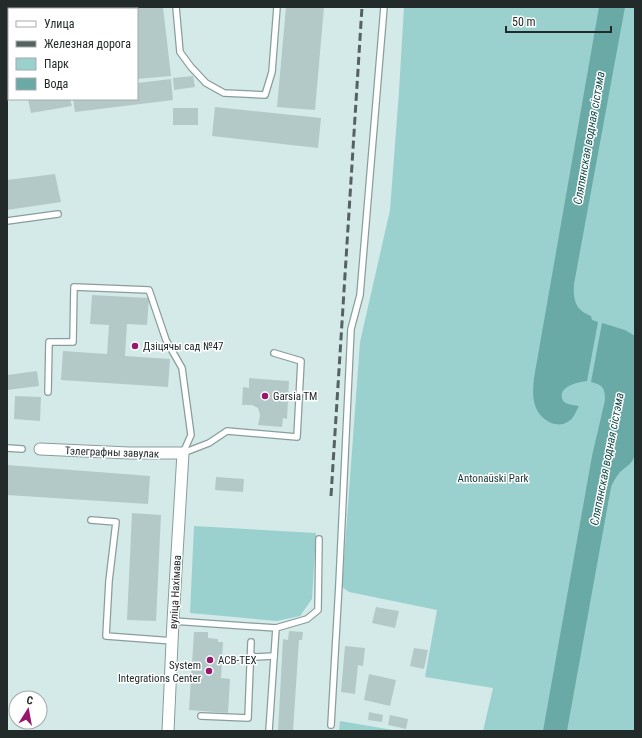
<svg xmlns="http://www.w3.org/2000/svg" width="642" height="738" font-family="'Roboto Condensed',sans-serif">
  <rect width="100%" height="100%" fill="#d4eae9"/>
  <g fill="#9ad1ce">
    <path d="M404,7H635V731H483L493,688L425,677L437,610L349,592L342,587L360,342L390,210L399,91Z"/>
    <path d="M194,526L316,533L312,599L300,616L277,621L190,613Z"/>
    <path d="M340,721L399,731H339Z"/>
  </g>
  <g fill="#69a9a6">
    <path d="M599,7H625L574,284C573,300 575,310 591,316L592,320L598,322L587,381C579,382 559,386 562,398C562,400 564,402 566,403C569,405 575,405 579,406C576,411 574,418 569,421C557,430 541,420 536,408C532,398 533,388 534,378Z"/>
    <path d="M602,323L625,330L635,336V455C631,465 628,465 620,472C616,477 613,482 611,487L567,731H543L592,456L605,400C605,388 603,385 591,382Z"/>
  </g>
  <g fill="#b3c9c8">
    <path d="M7,7H87L88,9H9V72H7Z"/>
    <path d="M124,7H163L171,76L137,79V9H125Z"/>
    <path d="M286,7H324L315,110L277,107Z"/>
    <path d="M193,76L195,87L174,90L173,78Z"/>
    <path d="M171,79L173,100L75,112L73,99H137V83Z"/>
    <path d="M28,99H70L72,106L31,113Z"/>
    <path d="M215,107L321,118L318,148L212,136Z"/>
    <rect x="173" y="108" width="25" height="17"/>
    <path d="M55,174L61,202L7,210V180Z"/>
    <path d="M92,295L149,298L147,325L127,324L125,356L170,359L168,387L61,380L63,351L107,354L109,325L90,324Z"/>
    <path d="M37,371L39,386L7,390V375Z"/>
    <path d="M249,378L289,381L287,419L283,418L282,427L258,425L260,415L258,408L252,405H242L243,387L249,388Z"/>
    <path d="M15,396L41,397L40,421L14,419Z"/>
    <path d="M7,465L150,476L148,504L7,495Z"/>
    <path d="M216,477L244,479L243,492L215,490Z"/>
    <path d="M132,513L161,515L156,621L127,620Z"/>
    <path d="M376,607L399,611L395,628L372,623Z"/>
    <path d="M289,631L303,632L302,640H299L293,731H278L283,639L288,640Z"/>
    <path d="M194,632H208V638L218,639V642H223L221,678L230,679L228,713L189,710Z"/>
    <path d="M345,646L365,648L363,666L358,665L355,694L341,692Z"/>
    <path d="M414,648L428,650L424,669L410,666Z"/>
    <path d="M369,674L396,680L390,706L364,700Z"/>
    <path d="M369,712L383,715L382,722L368,720Z"/>
    <path d="M390,715L408,719L406,729L388,725Z"/>
  </g>
  <g fill="none" stroke-linecap="round" stroke-linejoin="round">
    <g stroke="#889d9c" stroke-width="8">
      <g id="lane">
        <path d="M101,7V9"/>
        <path d="M176,7L180,52L191,67L206,83L224,93L265,95L272,72L277,7"/>
        <path d="M7,79H9"/>
        <path d="M7,221L58,214"/>
        <path d="M48,392L49,342H73L74,287L149,290L166,340L182,368L191,435L183,453"/>
        <path d="M7,448L22,449"/>
        <path d="M183,453L209,443L227,431L297,437L301,361L274,353"/>
        <path d="M91,520L116,522L109,581L106,636L173,641"/>
        <path d="M173,621L276,628L269,731"/>
        <path d="M276,628L307,619L318,610L319,539"/>
        <path d="M251,655L255,657L274,656"/>
        <path d="M201,716L248,718L251,642"/>
        <path d="M331,725L339,584L351,329L360,295L384,7"/>
      </g>
    </g>
    <g stroke="#889d9c" stroke-width="13">
      <path id="street" d="M40,449L129,453H183L173,621L168,731"/>
    </g>
    <use href="#lane" stroke="#fff" stroke-width="5.5"/>
    <use href="#street" stroke="#fff" stroke-width="11"/>
    <path stroke="#566262" stroke-width="3" stroke-dasharray="8 4" stroke-linecap="butt" d="M331,496L362,7"/>
  </g>
  <g fill="#98166c" stroke="#fff" stroke-width="1.5">
    <circle cx="135" cy="346" r="4"/>
    <circle cx="265" cy="396" r="4"/>
    <circle cx="210" cy="660" r="4"/>
    <circle cx="209" cy="671" r="4"/>
  </g>
  <g text-anchor="middle" stroke-width="3" stroke-linejoin="round" paint-order="stroke">
    <g font-size="11" fill="#222a2a" stroke="#fff" text-anchor="start">
      <text x="143" y="350">Дзіцячы сад №47</text>
      <text x="273" y="400">Garsia TM</text>
      <text x="218" y="664">ACB-TEX</text>
      <text x="201" y="669" text-anchor="end">System<tspan x="201" dy="13">Integrations Center</tspan></text>
    </g>
    <g font-size="11" fill="#222a2a" stroke="#fff">
      <text transform="translate(112 452) rotate(2)" y="4">Тэлеграфны завулак</text>
      <text transform="translate(175 592) rotate(-87)" y="4">вуліца Нахімава</text>
    </g>
    <g font-size="11" fill="#133433" stroke="#fff">
      <text x="493" y="482">Antonaŭski Park</text>
    </g>
    <g font-size="12" font-style="italic" fill="#154e4c" stroke="#fff">
      <text transform="translate(589 138) rotate(-80)" y="4">Сляпянская водная сістэма</text>
      <text transform="translate(607 459) rotate(-79)" y="4">Сляпянская водная сістэма</text>
    </g>
  </g>
  <rect width="642" height="738" fill="none" stroke="#222a2a" stroke-width="16"/>
  <rect x="8" y="8" width="130" height="92" fill="#ffffff" stroke="#a7aaaa"/>
  <rect x="16" y="21" width="20" height="6" fill="#ffffff" stroke="#a7aaaa"/>
  <text x="44" y="28" font-size="12" fill="#222a2a">Улица</text>
  <rect x="16" y="41" width="20" height="6" fill="#566262" stroke="#a7aaaa"/>
  <text x="44" y="48" font-size="12" fill="#222a2a">Железная дорога</text>
  <rect x="16" y="58" width="20" height="12" fill="#9ad1ce" stroke="#a7aaaa"/>
  <text x="44" y="68" font-size="12" fill="#222a2a">Парк</text>
  <rect x="16" y="78" width="20" height="12" fill="#69a9a6" stroke="#a7aaaa"/>
  <text x="44" y="88" font-size="12" fill="#222a2a">Вода</text>
  <g transform="translate(28 710) rotate(11)"><circle r="19" fill="#ffffff" stroke="#a7aaaa"/>
  <path d="M0-3L7 15L0 10L-7 15Z" fill="#98166c"/>
  <text y="-6" font-size="11" font-weight="bold" text-anchor="middle" fill="#222a2a">С</text>
  </g>
  <path d="M506 26v6h105v-6" fill="none" stroke="#222a2a" stroke-width="2"/>
  <text x="512" y="26" font-size="12" fill="#222a2a" stroke="#ffffff" stroke-width="3" paint-order="stroke">50 m</text>
</svg>
